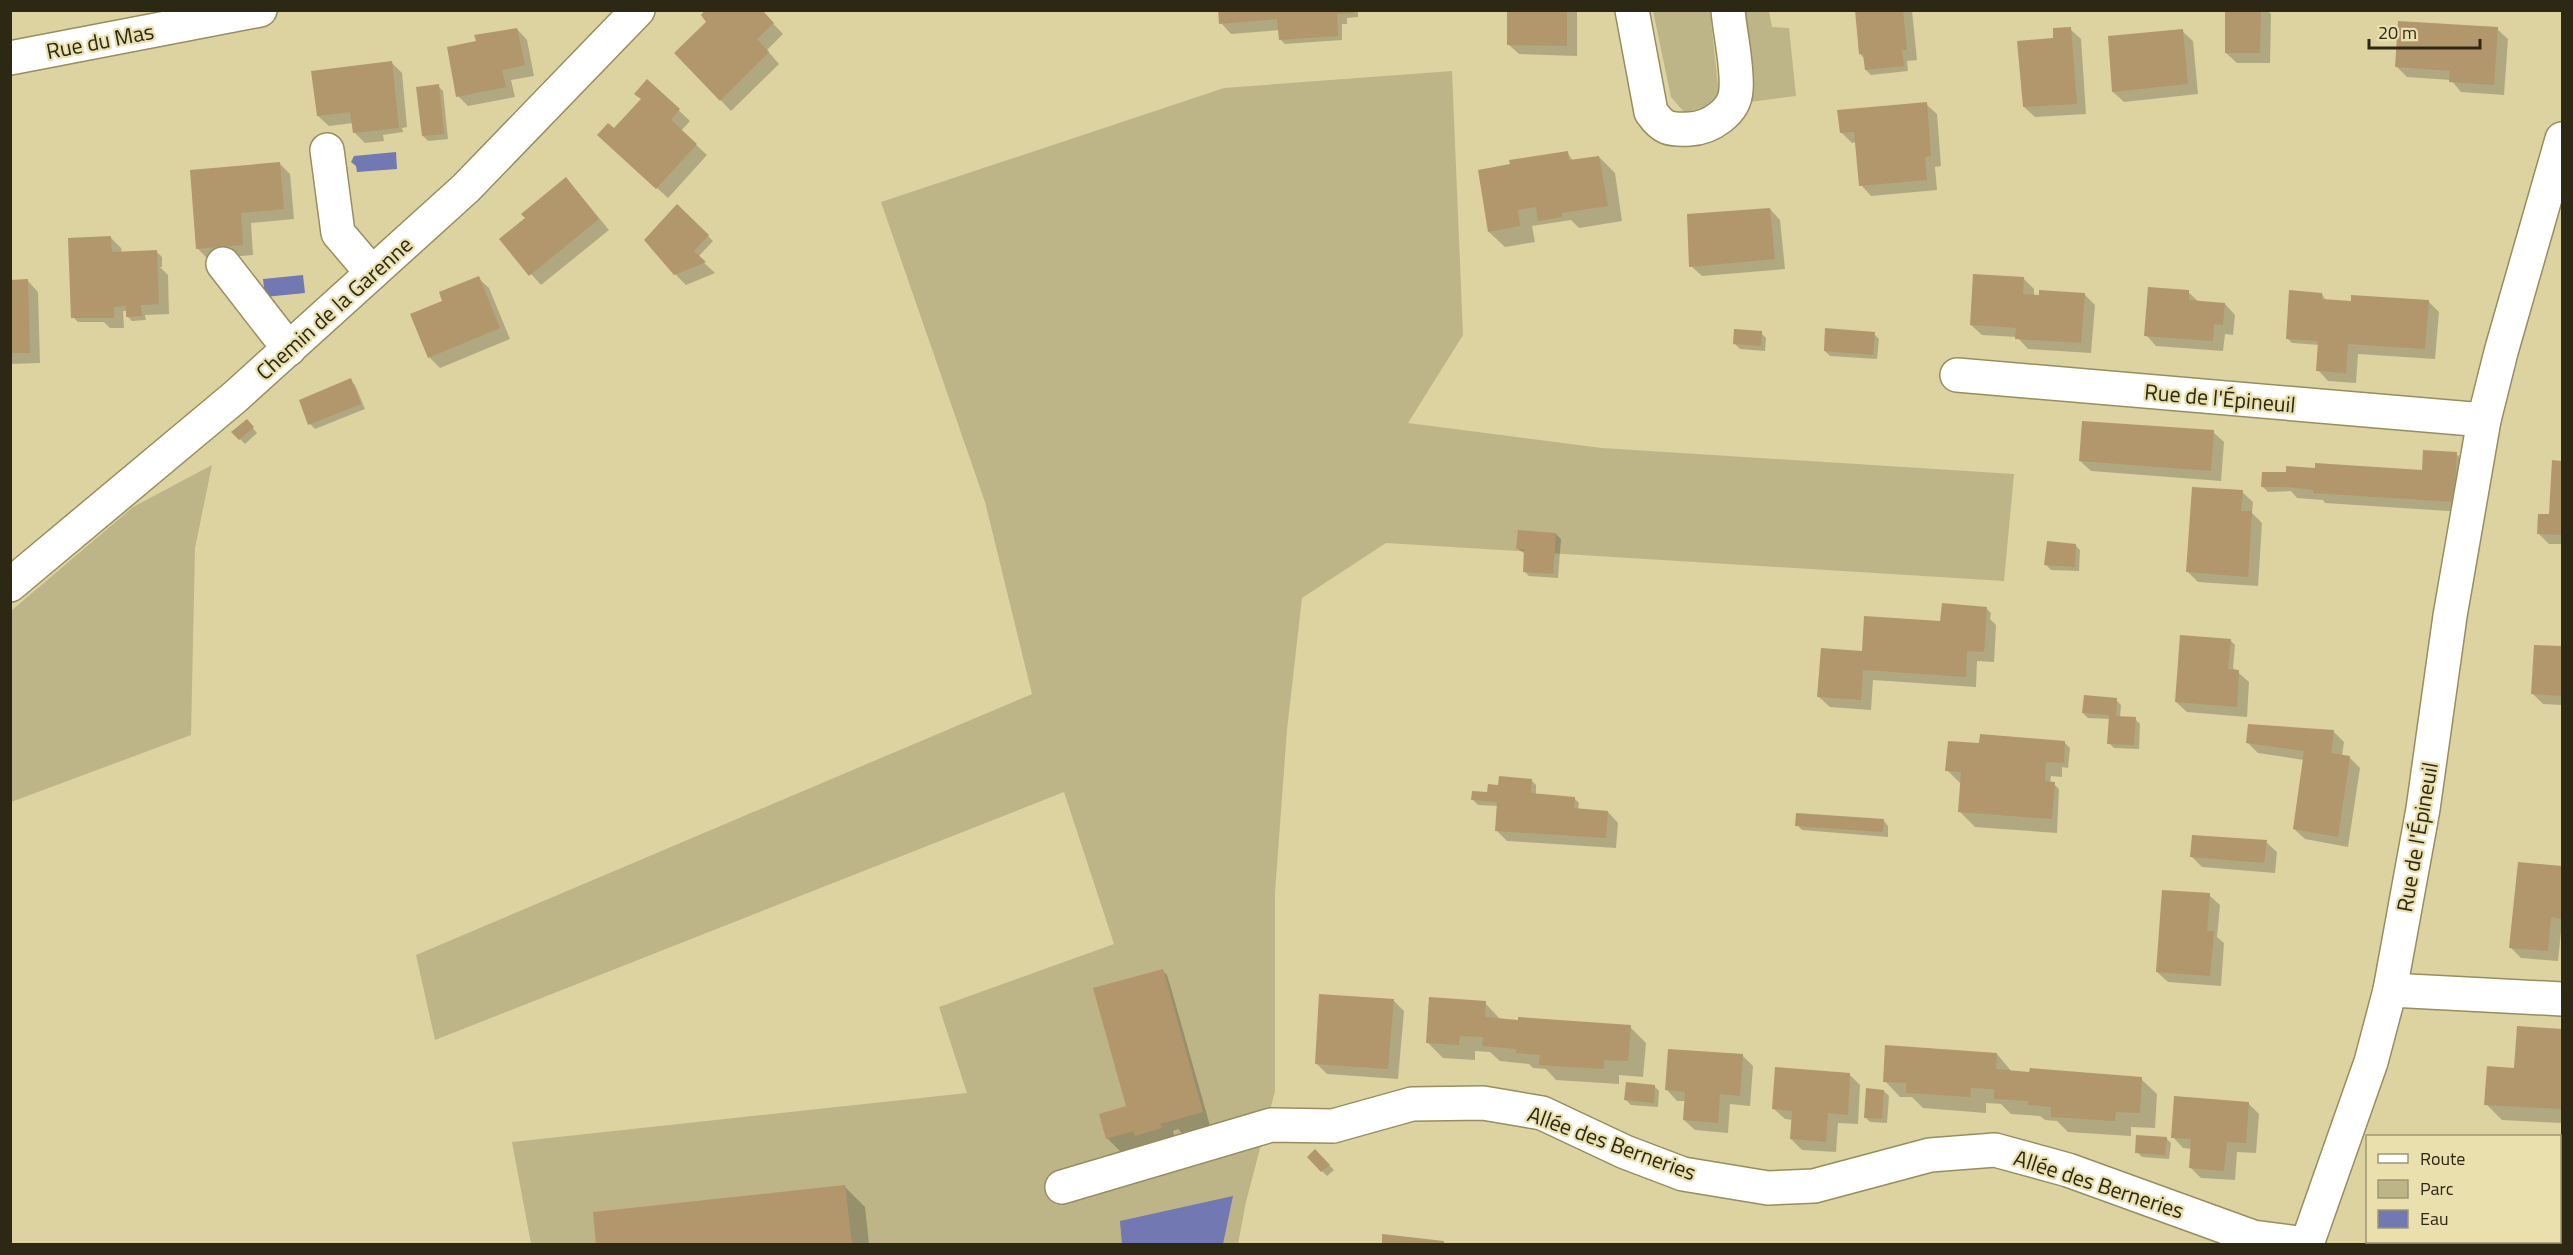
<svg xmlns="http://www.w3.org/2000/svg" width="2573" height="1255" font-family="'Titillium Web',sans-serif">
  <rect width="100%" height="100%" fill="#ddd3a1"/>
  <g fill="#bdb587">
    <path d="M1653,11H1710L1719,95L1704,109L1684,112L1671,97Z"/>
    <path d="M1739,11H1769L1772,27L1789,28L1796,96L1750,102Z"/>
    <path d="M1452,71L1463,335L1408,423L1602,448L2014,474L2004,581L1386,543L1302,598L1287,730L1275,892V1091L1246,1202L1238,1244H531L512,1142L967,1093L939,1007L1114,944L1064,792L435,1040L416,955L1032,694L985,502L881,202L1224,88Z"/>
    <path d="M212,465L195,548L191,735L11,802V611L133,507Z"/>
  </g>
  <g fill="#7278b1">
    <path d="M396,152L397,169L357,172L356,166L351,162L354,156Z"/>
    <path d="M303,275L305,293L265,297L263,279Z"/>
    <path d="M1233,1196L1223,1244H1122L1120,1221Z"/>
  </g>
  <g fill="#0003">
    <path d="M760,10L783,34L767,50L779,64L731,111L676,53L709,22Z"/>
    <path d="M1219,10H1358V17L1347,18V24H1342V40L1285,44L1280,39V30L1231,34L1221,23Z"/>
    <path d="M1508,10H1577V56L1519,54L1508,44Z"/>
    <path d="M1856,10H1912L1917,60L1907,61L1908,71L1871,75L1866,70L1865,59L1860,54Z"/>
    <path d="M2227,10H2267L2271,14L2270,63H2237L2226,53Z"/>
    <path d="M517,29L527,40L534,76L511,80L515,97L468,106L458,96L477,43Z"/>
    <path d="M2070,29L2081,39L2086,114L2035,117L2024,107L2055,39Z"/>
    <path d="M2497,29L2508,39L2504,95L2461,92L2451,80L2407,77L2396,66Z"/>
    <path d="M2182,31L2193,41L2198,94L2124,102L2113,92Z"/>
    <path d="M391,62L402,73L407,127L402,128L403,132L383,135L384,141L365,143L355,133L353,123L329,126L318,116Z"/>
    <path d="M648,81L690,121L681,131L707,155L668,198L610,145L615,130L642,100Z"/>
    <path d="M438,86L443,91L448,139L428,141L423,136Z"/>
    <path d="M1926,104L1937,114L1941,166L1935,167L1937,190L1871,196L1861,185L1857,142L1852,143L1841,132Z"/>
    <path d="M1567,152L1573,161L1599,157L1615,173L1622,221L1579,228L1571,220L1532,226L1535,242L1505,247L1489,232Z"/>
    <path d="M280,164L290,174L294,219L251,223L253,255L208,259L197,248Z"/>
    <path d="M576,190L609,230L541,285L501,240L527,218Z"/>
    <path d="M677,206L713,241L698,257L715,273L686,285L675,274Z"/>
    <path d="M1770,209L1780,220L1785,269L1702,276L1691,266Z"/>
    <path d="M111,238L121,248L122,253L157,252L162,257V267H160L168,275L169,314L145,315L146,320L132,321L127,316V311H123L124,328H110L104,322H78L73,317Z"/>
    <path d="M478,278L489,288L510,339L440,368L429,357L444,301Z"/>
    <path d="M2024,279L2034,289V296L2084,294L2095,305L2091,353L2028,349L2017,337L1982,335L1971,325Z"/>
    <path d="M28,281L38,292L40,363L10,364V282Z"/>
    <path d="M2188,292L2199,302L2225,304L2235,315L2233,335L2225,334L2223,351L2156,346L2146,335Z"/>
    <path d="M2322,294L2326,301H2428L2439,312L2435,359L2358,354L2356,383L2328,381L2318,370L2320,345L2292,343L2287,338Z"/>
    <path d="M1761,333L1766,338L1765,351L1740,349L1735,344Z"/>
    <path d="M1874,334L1879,339L1877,359L1830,356L1825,351Z"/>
    <path d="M350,380L355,385L365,409L315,429L310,424Z"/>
    <path d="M251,426L257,433L245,444L233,432Z"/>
    <path d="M2213,432L2224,442L2221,481L2091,471L2080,461Z"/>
    <path d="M2456,454L2467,464L2464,512L2325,503L2323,500L2297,498L2291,491L2268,492L2263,487L2316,470L2423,472Z"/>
    <path d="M2553,462H2562V544H2549L2538,533L2550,516Z"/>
    <path d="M2242,492L2253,502L2252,513L2262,523L2258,586L2198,582L2187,571Z"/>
    <path d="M1556,534L1561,539L1558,578L1529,576L1524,571L1525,554L1518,549Z"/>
    <path d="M2075,545L2080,550L2079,571L2051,570L2046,565Z"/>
    <path d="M1986,608L1991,613L1990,619L1996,625L1994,662L1977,661L1976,687L1873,680L1871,710L1830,707L1819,697L1864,653Z"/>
    <path d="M2230,640L2235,645L2233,668L2249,682L2247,717L2187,712L2176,702Z"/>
    <path d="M2535,646L2562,648V705L2543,704L2533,694Z"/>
    <path d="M2116,700L2121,705L2120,718L2135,719L2140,724L2139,749L2114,748L2109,743L2111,719L2088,718L2083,713Z"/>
    <path d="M2333,731L2344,742L2342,756L2349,757L2360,768L2348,847L2305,839L2294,829L2304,760L2258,753L2247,742Z"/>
    <path d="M2065,743L2070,748L2068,768L2062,767V777L2051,776L2050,783L2054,784L2059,789L2057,833L1975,827L1959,811L1962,785L1947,770L1980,745Z"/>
    <path d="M1531,780L1536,785V795L1574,798L1579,803L1578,810L1608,812L1618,823L1616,848L1507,841L1496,830L1498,806L1478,805L1473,800Z"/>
    <path d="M1884,821L1888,826V837L1802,830L1797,825Z"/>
    <path d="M2266,842L2277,852L2275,873L2202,867L2191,856Z"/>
    <path d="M2557,866L2562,867V922L2558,961L2521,958L2510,947Z"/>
    <path d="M2209,895L2220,905L2217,937L2224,943L2221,986L2168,982L2157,972Z"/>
    <path d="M1162,970L1167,975L1171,988L1211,1129L1185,1136L1178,1129L1173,1131L1175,1139L1123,1154L1107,1138L1128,1107Z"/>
    <path d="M1393,1000L1404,1011L1398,1079L1327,1074L1317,1064Z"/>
    <path d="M1485,1003L1501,1020L1630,1027L1646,1043L1643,1077L1619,1075V1084L1556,1080L1546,1069L1533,1068L1529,1064L1500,1061L1490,1052L1475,1051V1060L1443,1058L1427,1042Z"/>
    <path d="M2519,1028L2562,1030V1123L2502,1120L2486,1104L2515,1070Z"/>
    <path d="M1997,1054L2012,1072L2141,1079L2157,1094L2155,1128L2131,1127V1136L2068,1132L2057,1121L2045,1120L2040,1116L2011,1114L2001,1104L1986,1103V1113L1923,1108L1912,1097H1900L1885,1081Z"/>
    <path d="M1742,1055L1753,1066L1750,1106L1730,1104L1728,1133L1695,1130L1684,1120L1686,1101H1677L1667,1090Z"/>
    <path d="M1849,1074L1860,1085L1858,1124L1838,1123L1836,1152L1802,1150L1791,1139L1793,1120L1785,1119L1774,1109Z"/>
    <path d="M1654,1086L1659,1091L1658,1107L1631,1105L1626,1100Z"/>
    <path d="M1884,1091L1889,1096L1887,1123L1870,1122L1865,1117Z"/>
    <path d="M2248,1103L2259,1114L2256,1153L2237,1152L2235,1180L2201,1178L2190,1167L2192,1149L2183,1148L2173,1137Z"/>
    <path d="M2166,1138L2171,1143L2169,1159L2142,1157L2137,1152Z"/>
    <path d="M1315,1151L1334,1170L1327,1176L1309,1158Z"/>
    <path d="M2560,1156H2562V1244H2531L2528,1242H2560Z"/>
    <path d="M845,1187L865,1207L869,1244H598L594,1213Z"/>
    <path d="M1384,1236L1443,1242L1446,1244H1383Z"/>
  </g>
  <g fill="#b2976c">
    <path d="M705,10H762L774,23L757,39L769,52L720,101L674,53L706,22L701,15Z"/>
    <path d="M1218,10H1354V13L1337,14L1338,36L1279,40L1277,19L1219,24Z"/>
    <path d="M1507,10H1567V46L1507,45Z"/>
    <path d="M1855,10H1903L1907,50H1902L1904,66L1865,70L1863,54H1859Z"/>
    <path d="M2225,10H2261L2260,53H2225Z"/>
    <path d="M2398,21L2498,27L2494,85L2449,82L2450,71L2395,67Z"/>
    <path d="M2071,27L2077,104L2023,107L2017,41L2053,38V28Z"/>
    <path d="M517,28L525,65L502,70L506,87L456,97L447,47L476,41L474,35Z"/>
    <path d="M2183,29L2188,84L2112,92L2108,36Z"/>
    <path d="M392,61L399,128L353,133L350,112L317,116L311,71Z"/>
    <path d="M647,79L680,109L671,120L697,144L656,189L597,135L608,123L614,128L641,99L634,94Z"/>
    <path d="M439,84L444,134L422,136L416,87Z"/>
    <path d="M1927,102L1931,156L1925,157L1927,180L1859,186L1854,132L1840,133L1837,110Z"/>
    <path d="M1568,151L1569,160L1599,156L1608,206L1562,213V217L1538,221L1536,207L1518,210L1520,226L1488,232L1478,170L1510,164L1509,160Z"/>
    <path d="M280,162L284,209L241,213L243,245L196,249L190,170Z"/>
    <path d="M566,177L599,219L529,276L499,239L525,218L521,214Z"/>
    <path d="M677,204L709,235L694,251L706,262L674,275L644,240Z"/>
    <path d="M1770,208L1775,259L1689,267L1687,214Z"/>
    <path d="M111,236L112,252L157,250L159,304L141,305L142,316L126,317V306L114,307V318H71L68,238Z"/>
    <path d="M1973,274L2024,277L2023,294L2039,295V290L2085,293L2081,343L2015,339L2016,328L1970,325Z"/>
    <path d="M479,276L500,328L428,358L410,314L442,301L439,292Z"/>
    <path d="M28,279L30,353H10V280Z"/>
    <path d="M2148,287L2189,290V300L2225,303L2223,325L2214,324L2213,341L2144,336Z"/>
    <path d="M2289,290L2322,293V299L2351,301V295L2429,300L2425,349L2348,344L2346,373L2316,371L2318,341L2286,339Z"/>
    <path d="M1825,328L1875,332L1873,355L1824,351Z"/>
    <path d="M1734,329L1762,331L1761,346L1733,344Z"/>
    <path d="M351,378L361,404L308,425L299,400Z"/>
    <path d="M247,419L254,427L239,440L231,432Z"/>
    <path d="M2082,421L2214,430L2211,471L2079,461Z"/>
    <path d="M2423,450L2457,452L2454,502L2313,493L2314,490L2285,487H2261L2262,472H2286V466L2315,468V463L2422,470Z"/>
    <path d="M2552,460L2562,461V535L2537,534L2538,514H2549Z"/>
    <path d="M2192,487L2243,490L2241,511H2252L2248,577L2186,572Z"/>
    <path d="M1518,530L1556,533L1553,574L1523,572L1524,549H1516Z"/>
    <path d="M2047,541L2076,544L2075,567L2044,565Z"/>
    <path d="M1942,603L1987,607L1984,652L1967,651L1966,677L1863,670L1861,700L1817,697L1821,648L1862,651L1864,616L1940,621Z"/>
    <path d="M2180,635L2231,639L2228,669L2239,670L2237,707L2175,702Z"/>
    <path d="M2534,645L2562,646V696L2531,694Z"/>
    <path d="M2084,695L2117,698L2116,716L2136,717L2134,745L2107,744L2109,715L2082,713Z"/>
    <path d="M2248,724L2334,730L2331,753L2350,756L2338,837L2293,829L2304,751L2246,743Z"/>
    <path d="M1980,734L2065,741L2064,763L2046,762L2045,781L2055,782L2052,819L1958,812L1961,772L1945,771L1948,741L1979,743Z"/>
    <path d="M1499,776L1532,779L1531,793L1575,797L1574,808L1608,811L1606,838L1495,831L1497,802L1471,800L1472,791L1487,792L1488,784L1498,785Z"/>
    <path d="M1796,813L1884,819L1883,832L1795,826Z"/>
    <path d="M2192,835L2267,840L2264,863L2190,857Z"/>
    <path d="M2518,862L2562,866V919L2551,917L2548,951L2509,948Z"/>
    <path d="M2162,890L2210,893L2207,931H2214L2210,976L2156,972Z"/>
    <path d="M1163,969L1203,1112L1160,1124L1162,1128L1135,1136L1134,1131L1106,1139L1099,1114L1126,1106L1093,988Z"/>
    <path d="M1319,994L1394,999L1388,1069L1315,1064Z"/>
    <path d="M1429,997L1486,1001L1485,1017L1518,1020V1017L1631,1025L1628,1061L1604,1060V1069L1539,1065L1540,1055L1516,1053V1049L1482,1046L1483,1037L1460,1036L1459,1045L1426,1043Z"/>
    <path d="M2517,1026L2562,1029V1109L2484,1105L2487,1066L2514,1068Z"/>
    <path d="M1885,1045L1997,1053L1996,1069L2029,1072L2030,1068L2142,1077L2140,1113L2116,1112L2115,1121L2051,1117V1107L2028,1105V1101L1994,1099V1089L1971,1088L1970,1097L1906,1093V1083L1883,1082Z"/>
    <path d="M1668,1049L1743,1054L1740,1096L1720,1094L1718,1123L1683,1120L1685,1092L1665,1090Z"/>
    <path d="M1775,1067L1850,1073L1848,1115L1828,1113L1826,1142L1790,1139L1792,1111L1772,1109Z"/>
    <path d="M1626,1082L1655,1085L1654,1103L1624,1100Z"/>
    <path d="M1866,1088L1884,1090L1882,1119L1864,1118Z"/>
    <path d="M2174,1096L2249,1102L2246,1143L2227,1142L2224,1171L2189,1168L2191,1139L2171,1138Z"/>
    <path d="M2136,1135L2167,1137L2165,1155L2135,1153Z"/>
    <path d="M1315,1149L1330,1165L1321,1172L1307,1157Z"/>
    <rect x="2560" y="1155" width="2" height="83"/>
    <path d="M845,1185L852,1244H596L593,1212Z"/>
    <path d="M1382,1234L1444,1241V1244H1382Z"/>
  </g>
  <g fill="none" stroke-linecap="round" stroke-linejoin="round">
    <g stroke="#978d5e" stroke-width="36">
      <g id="minor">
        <path d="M1632,10L1651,112C1663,129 1669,130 1690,129C1710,128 1735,112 1736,90C1738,67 1730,34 1728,10"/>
        <path d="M10,58L260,10"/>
        <path d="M327,150L338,233L372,273"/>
        <path d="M223,264L289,349"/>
        <path d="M1957,375L2484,420"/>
        <path d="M10,585L235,397L466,188L638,10"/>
        <path d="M2390,990L2562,999"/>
        <path d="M1062,1187L1271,1125L1333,1126L1412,1104L1483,1103L1542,1113L1625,1152L1683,1174L1768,1188L1814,1186L1930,1155L1995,1150L2068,1170L2253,1237L2307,1244"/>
        <path d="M2307,1244L2371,1062L2390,990L2423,809L2450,616L2484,420L2501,352L2562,139"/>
      </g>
    </g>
    <use href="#minor" stroke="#fff" stroke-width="33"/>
  </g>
  <g text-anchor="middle" stroke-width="4.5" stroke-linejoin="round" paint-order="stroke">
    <g font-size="22" fill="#2c2814" stroke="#eae0ae">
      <text transform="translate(100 41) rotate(-11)" y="8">Rue du Mas</text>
      <text transform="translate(334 308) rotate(-42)" y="8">Chemin de la Garenne</text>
      <text transform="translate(2220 398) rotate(5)" y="8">Rue de l'Épineuil</text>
      <text transform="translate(2417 837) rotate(-80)" y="8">Rue de l'Épineuil</text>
      <text transform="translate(1612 1143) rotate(20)" y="8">Allée des Berneries</text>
      <text transform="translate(2099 1184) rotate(18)" y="8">Allée des Berneries</text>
    </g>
  </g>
  <rect width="2573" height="1255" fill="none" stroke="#2c2814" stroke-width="24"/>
  <rect x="2366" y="1135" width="195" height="108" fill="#eae0ae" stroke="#9e9670" stroke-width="1.5"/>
  <rect x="2378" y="1154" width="30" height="9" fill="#ffffff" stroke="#9e9670" stroke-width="1.5"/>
  <text x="2420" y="1165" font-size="18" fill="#2c2814">Route</text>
  <rect x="2378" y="1180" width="30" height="18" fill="#bdb587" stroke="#9e9670" stroke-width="1.5"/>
  <text x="2420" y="1195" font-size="18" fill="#2c2814">Parc</text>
  <rect x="2378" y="1210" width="30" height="18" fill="#7278b1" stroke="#9e9670" stroke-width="1.5"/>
  <text x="2420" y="1225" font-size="18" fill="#2c2814">Eau</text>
  <path d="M2369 39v9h111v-9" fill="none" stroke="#2c2814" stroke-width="3"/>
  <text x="2378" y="39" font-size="18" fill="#2c2814" stroke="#eae0ae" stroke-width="4.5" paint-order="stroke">20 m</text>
</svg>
